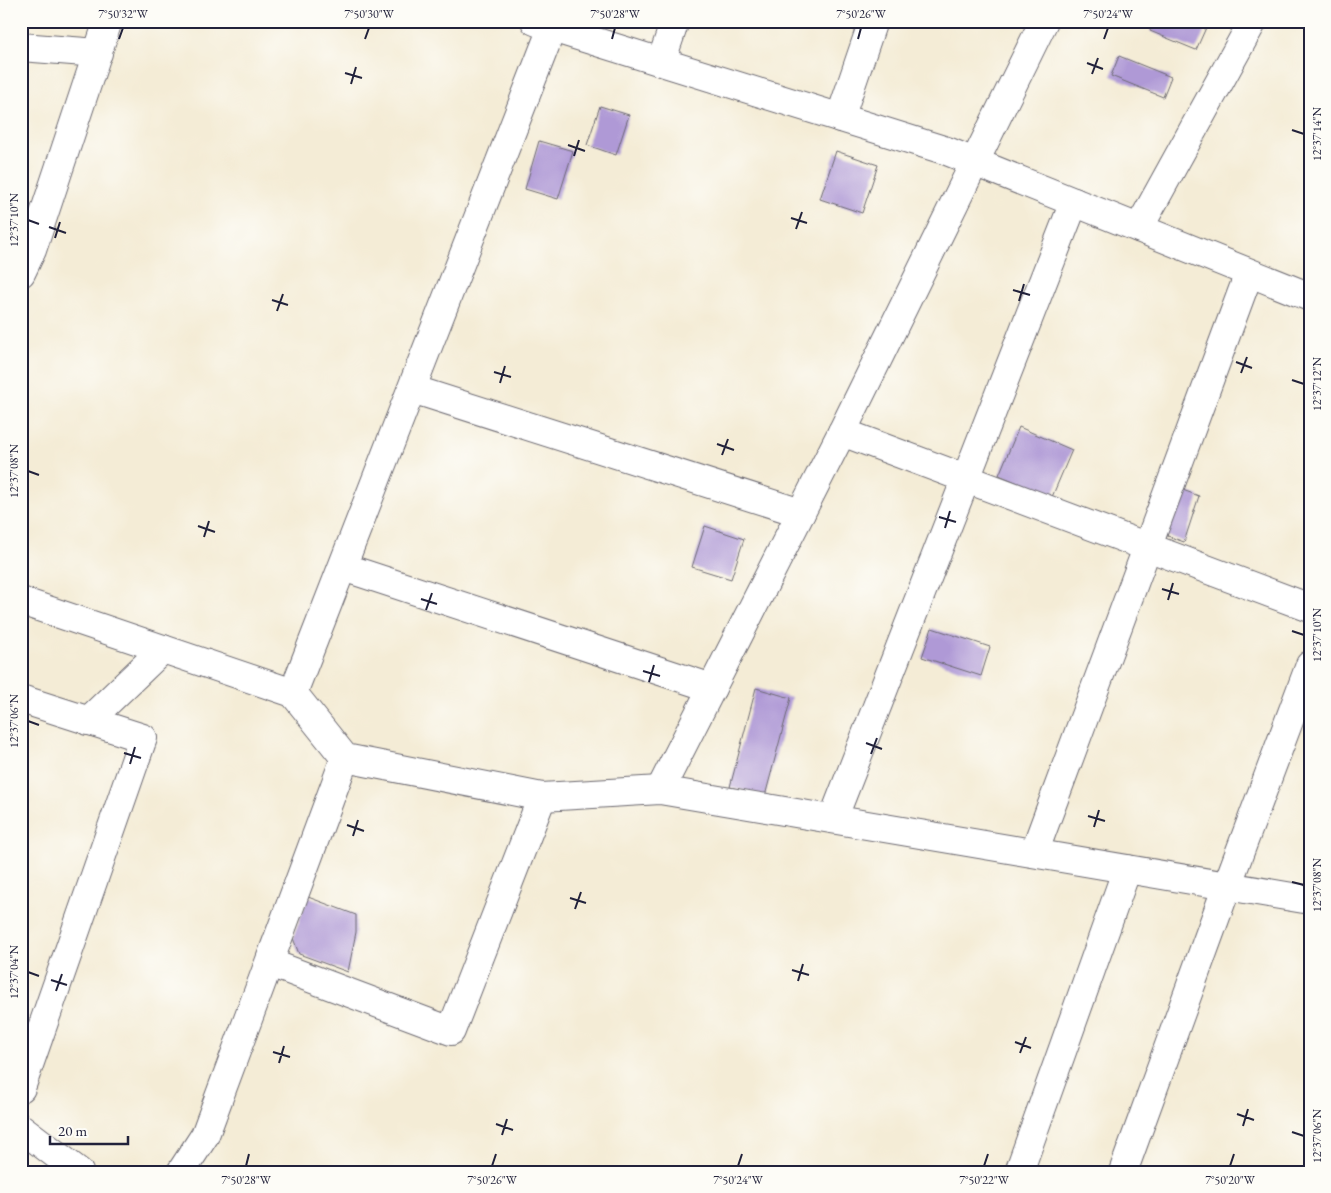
<svg xmlns="http://www.w3.org/2000/svg" width="1331" height="1193" font-family="'EB Garamond',serif">
  <rect width="100%" height="100%" fill="#fdfcf7"/>
  <filter id="ink" filterUnits="userSpaceOnUse"><feTurbulence type="fractalNoise" baseFrequency=".02" numOctaves="2"/><feDisplacementMap in="SourceGraphic" scale="10" xChannelSelector="R" yChannelSelector="G"/><feConvolveMatrix kernelMatrix="1 2 1 2 8 2 1 2 1" color-interpolation-filters="sRGB"/></filter>
  <filter id="wash" filterUnits="userSpaceOnUse"><feTurbulence type="fractalNoise" baseFrequency=".0096" numOctaves="4" result="noise"/><feDisplacementMap in="SourceGraphic" scale="20" xChannelSelector="R" yChannelSelector="G"/><feGaussianBlur stdDeviation="1.12" result="paint"/><feColorMatrix in="noise" values="0 0 0 0 0 0 0 0 0 0 0 0 0 0 0 0 0 1.4 0 .05"/><feComposite in="paint" operator="in"/></filter>
  <g filter="url(#wash)">
    <rect width="100%" height="100%" fill="#f4ecd6"/>
    <g id="blocks">
      <g fill="#af99d6">
        <path d="M1154,21H1209L1196,50L1150,31Z"/>
        <path d="M1119,56L1171,77L1163,97L1111,76Z"/>
        <path d="M600,106L629,115L616,155L587,145Z"/>
        <path d="M539,141L573,151L558,199L525,189Z"/>
        <path d="M836,151L878,165L862,213L820,199Z"/>
        <path d="M1019,427L1072,450L1052,497L999,475Z"/>
        <path d="M1180,489L1199,496L1184,542L1165,535Z"/>
        <path d="M705,526L744,539L731,579L692,567Z"/>
        <path d="M932,628L990,647L981,676L922,657Z"/>
        <path d="M756,688L791,698L765,796L730,787Z"/>
        <path d="M308,897L356,915V932L348,972L299,954L293,938Z"/>
      </g>
    </g>
  </g>
  <g filter="url(#ink)">
    <use href="#blocks" fill-opacity="0" stroke="#6c6971" stroke-width="1"/>
    <g fill="none" stroke-linecap="round" stroke-linejoin="round">
      <g stroke="#6c6971" stroke-width="30">
        <g id="minor">
          <path d="M535,21L552,28L947,151L1310,297"/>
          <path d="M21,47L98,53"/>
          <path d="M661,62L675,21"/>
          <path d="M840,118L873,21"/>
          <path d="M1139,228L1253,21"/>
          <path d="M21,273L32,250L108,21"/>
          <path d="M412,389L801,513"/>
          <path d="M842,432L1310,608"/>
          <path d="M343,567L712,688"/>
          <path d="M21,601L293,693L345,758L542,797L660,790L1310,900"/>
          <path d="M293,693L552,28"/>
          <path d="M21,699L143,738L21,1088"/>
          <path d="M88,721L163,649"/>
          <path d="M660,790L842,432L1044,21"/>
          <path d="M833,819L1074,202"/>
          <path d="M1034,853L1249,273"/>
          <path d="M270,963L451,1031L542,797"/>
          <path d="M21,1128L79,1172"/>
          <path d="M181,1172L205,1135L345,758"/>
          <path d="M1019,1172L1127,869"/>
          <path d="M1123,1172L1227,886L1310,665"/>
        </g>
      </g>
      <use href="#minor" stroke="#fff" stroke-width="28"/>
    </g>
  </g>
  <path fill="none" stroke="#22223b" stroke-width="2" d="M119,39L123,28M365,39L369,28M612,39L615,28M858,39L861,28M1104,39L1108,28M1087,63L1103,69M345,73L362,78M1092,74L1098,58M351,84L356,67M1292,130L1304,134M568,145L585,151M574,156L579,140M791,218L807,223M28,220L39,224M49,227L66,233M796,229L802,212M55,238L60,222M1013,290L1030,295M272,300L288,305M1019,301L1024,284M277,311L283,294M1236,362L1252,368M494,372L511,377M1241,373L1247,357M1292,380L1304,384M500,383L505,366M717,444L734,450M722,455L728,439M28,471L39,475M939,517L956,522M198,526L215,532M945,528L950,511M204,537L209,521M1162,589L1179,594M421,599L437,604M1168,600L1173,583M426,610L432,593M1292,631L1304,635M643,671L660,676M649,682L654,665M28,721L39,725M866,743L882,749M124,753L141,758M871,754L877,738M130,764L135,747M1088,816L1105,821M347,825L364,831M1094,827L1099,810M353,836L358,820M1292,882L1304,885M570,898L586,903M575,909L581,892M792,970L809,975M28,972L39,976M51,980L67,985M798,981L803,964M56,991L62,974M1015,1042L1031,1048M273,1052L290,1057M1020,1053L1026,1037M279,1063L284,1046M1237,1114L1254,1120M496,1124L513,1130M1243,1126L1248,1109M1292,1132L1304,1136M502,1135L507,1119M246,1166L249,1154M492,1166L496,1154M738,1166L742,1154M984,1166L988,1154M1230,1166L1234,1154"/>
  <rect width="1331" height="1193" fill="none" stroke="#fdfcf7" stroke-width="55"/>
  <path d="M50 1136v8h78v-8" fill="none" stroke="#22223b" stroke-width="2.5"/>
  <text x="58" y="1136" font-size="15" fill="#22223b" stroke="#fdfcf7" stroke-width="4" paint-order="stroke">20 m</text>
  <rect x="28" y="28" width="1276" height="1138" fill="none" stroke="#22223b" stroke-width="2"/>
  <g font-size="12" text-anchor="middle" fill="#22223b">
    <text x="123" y="18">7°50'32"W</text>
    <text x="369" y="18">7°50'30"W</text>
    <text x="615" y="18">7°50'28"W</text>
    <text x="861" y="18">7°50'26"W</text>
    <text x="1108" y="18">7°50'24"W</text>
    <text transform="translate(1317 134) rotate(-90)" y="4">12°37'14"N</text>
    <text transform="translate(14 220) rotate(-90)" y="4">12°37'10"N</text>
    <text transform="translate(1317 384) rotate(-90)" y="4">12°37'12"N</text>
    <text transform="translate(14 471) rotate(-90)" y="4">12°37'08"N</text>
    <text transform="translate(1317 635) rotate(-90)" y="4">12°37'10"N</text>
    <text transform="translate(14 721) rotate(-90)" y="4">12°37'06"N</text>
    <text transform="translate(1317 885) rotate(-90)" y="4">12°37'08"N</text>
    <text transform="translate(14 972) rotate(-90)" y="4">12°37'04"N</text>
    <text transform="translate(1317 1136) rotate(-90)" y="4">12°37'06"N</text>
    <text x="246" y="1184">7°50'28"W</text>
    <text x="492" y="1184">7°50'26"W</text>
    <text x="738" y="1184">7°50'24"W</text>
    <text x="984" y="1184">7°50'22"W</text>
    <text x="1230" y="1184">7°50'20"W</text>
  </g>
</svg>
